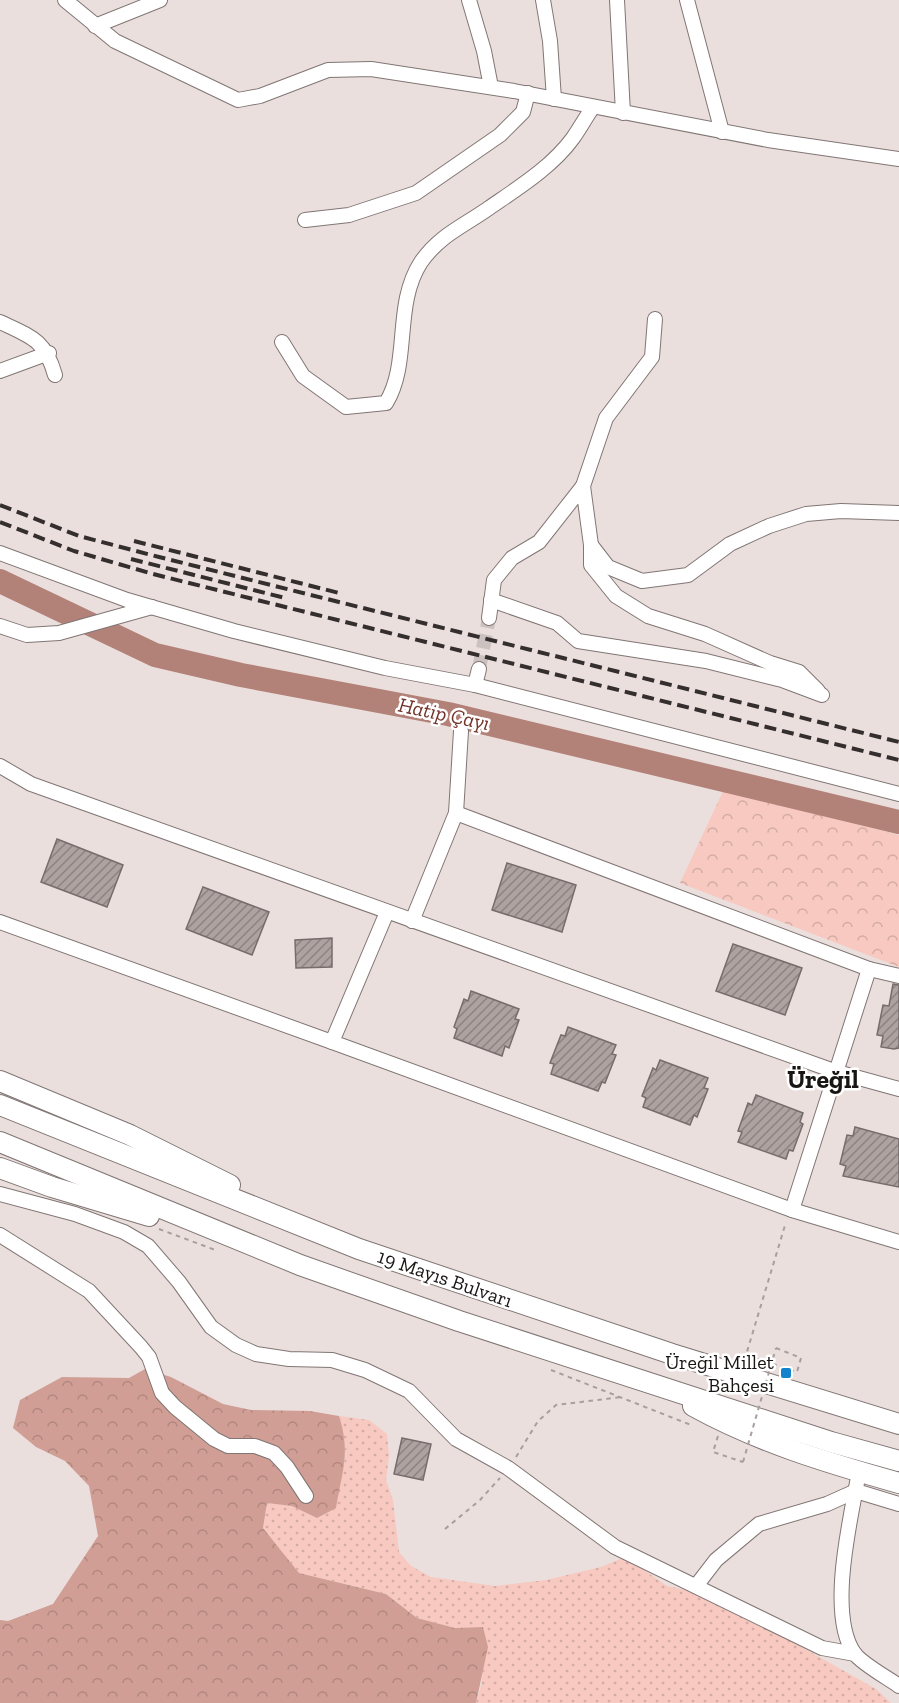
<svg xmlns="http://www.w3.org/2000/svg" width="899" height="1703" font-family="'Zilla Slab',serif">
  <defs>
    <pattern id="grass-dots" width="8" height="8" patternUnits="userSpaceOnUse" patternTransform="scale(1.5)"><rect width="8" height="8" fill="#f7c9c0"/><path d="M2 2h.1M6 6h.1" fill="none" stroke="#d3aca4" stroke-width="1.8" stroke-linecap="round"/></pattern>
    <pattern id="forest-crowns" width="20" height="18" patternUnits="userSpaceOnUse" patternTransform="scale(1.5)"><rect width="20" height="18" fill="#d09e94"/><path d="M2 6a3 3 0 1 1 6 0M12 15a3 3 0 1 1 6 0" fill="none" stroke="#b2877f"/></pattern>
    <pattern id="park-crowns" width="20" height="18" patternUnits="userSpaceOnUse" patternTransform="scale(1.5)"><rect width="20" height="18" fill="#f7c9c0"/><path d="M2 6a3 3 0 1 1 6 0M12 15a3 3 0 1 1 6 0" fill="none" stroke="#d3aca4"/></pattern>
    <pattern id="building-hatch" width="6" height="6" patternUnits="userSpaceOnUse" patternTransform="scale(1.5)"><rect width="6" height="6" fill="#ada2a0"/><path d="M-1 1l2-2M0 6l6-6M5 7l2-2" fill="none" stroke="#8c8381"/></pattern>
  </defs>
  <rect width="100%" height="100%" fill="#ebdfdd"/>
  <path fill="url(#grass-dots)" d="M339,1416L369,1420L387,1434L389,1456L386,1480L393,1500L399,1552L411,1566L431,1577L495,1586L546,1580L601,1567L625,1557L667,1586L696,1592L782,1636L876,1689L891,1703H476L482,1682L483,1627L455,1628L417,1618L386,1594L299,1573L263,1528L267,1503L292,1506L317,1517C342,1479 353,1462 339,1416Z"/>
  <path fill="url(#forest-crowns)" d="M145,1369L171,1377L223,1404L251,1410L310,1411L339,1416C351,1453 342,1471 336,1508L317,1518L292,1506L267,1503L263,1528L299,1573L386,1594L417,1618L455,1628L483,1627L488,1647L476,1703H0V1620L8,1621L53,1604L98,1536L89,1486L65,1461L36,1447L13,1428L20,1400L62,1377L129,1378Z"/>
  <path fill="url(#park-crowns)" d="M724,789L899,835V967L680,883Z"/>
  <g fill="none" stroke-linecap="round" stroke-linejoin="round">
    <path stroke="#b28178" stroke-width="24" d="M0,581L155,655L241,675L448,714L899,822"/>
  </g>
  <g fill="url(#building-hatch)" stroke="#766c6b" stroke-width="1.5">
    <path d="M57,839L123,865L107,907L41,882Z"/>
    <path d="M507,863L576,885L562,932L492,910Z"/>
    <path d="M203,887L269,912L252,955L186,929Z"/>
    <path d="M332,938V967L296,968L295,940Z"/>
    <path d="M733,944L802,968L785,1015L716,991Z"/>
    <path d="M893,984L899,985V1048L894,1049L881,1047L883,1036L877,1035L883,1005L889,1006Z"/>
    <path d="M471,991L519,1009L515,1019L519,1020L509,1048L505,1046L502,1056L454,1038L457,1029L454,1027L464,999L468,1001Z"/>
    <path d="M568,1027L616,1045L612,1054L616,1055L605,1083L602,1082L598,1091L551,1074L554,1064L550,1063L561,1035L565,1036Z"/>
    <path d="M660,1060L708,1078L704,1088L708,1089L697,1117L694,1115L690,1125L643,1107L646,1098L642,1096L653,1068L656,1070Z"/>
    <path d="M756,1095L803,1113L800,1122L803,1124L793,1151L789,1150L786,1159L738,1142L742,1132L738,1131L748,1103L752,1105Z"/>
    <path d="M855,1127L899,1139V1187L843,1176L846,1166L840,1164L847,1135L853,1136Z"/>
    <path d="M402,1438L431,1444L423,1480L394,1474Z"/>
  </g>
  <g fill="none" stroke-linecap="round" stroke-linejoin="round">
    <path stroke="#cbc1bf" stroke-width="14" stroke-dasharray="14 7" stroke-linecap="butt" d="M479,669L489,618"/>
    <g stroke="#807674" stroke-width="16">
      <g id="minor">
        <path d="M65,0L115,41L238,100L260,96L328,70L371,69L514,91L768,140L899,159"/>
        <path d="M469,0L484,51L491,87"/>
        <path d="M543,0L550,41L554,99"/>
        <path d="M617,0L623,113"/>
        <path d="M687,0L722,132"/>
        <path d="M95,26L160,0"/>
        <path d="M305,220L349,215L416,193L500,135L523,112L528,93"/>
        <path d="M0,322C32,337 45,340 55,375"/>
        <path d="M282,342L303,376L346,407L386,403C411,362 393,305 421,262C440,235 462,227 489,208C518,188 552,167 573,138C580,128 586,117 593,107"/>
        <path d="M0,371L49,353"/>
        <path d="M583,486L606,418L652,357L655,319"/>
        <path d="M591,545V565L616,596L648,616L705,634L770,663L799,672L818,691"/>
        <path d="M0,553L127,600L234,631L385,668L475,685L899,794"/>
        <path d="M491,600L557,623L578,641L706,661L782,680L822,695"/>
        <path d="M489,618L494,580L512,558L539,542L583,486L591,545L608,567L642,581L688,575L730,544L769,526L806,514L841,511L899,513"/>
        <path d="M0,626L27,635L59,633L152,607"/>
        <path d="M475,685L479,669"/>
        <path d="M0,766L31,784L837,1072L899,1089"/>
        <path d="M456,813L869,969"/>
        <path d="M387,912L332,1042L792,1210L899,1242"/>
        <path d="M412,921L456,813L461,731"/>
        <path d="M0,922L332,1042"/>
        <path d="M0,1194L75,1214L124,1232L148,1246L179,1282L211,1327L236,1345L256,1354L289,1359L332,1360L365,1370L409,1391L456,1439L508,1468L615,1547L822,1648L855,1654"/>
        <path d="M792,1210L869,969L899,976"/>
        <path d="M0,1235L89,1291L141,1347L149,1357L162,1393L175,1407L214,1439L228,1446H255L274,1453L287,1467L306,1496"/>
        <path d="M859,1472C851,1517 827,1613 854,1653C862,1664 888,1678 899,1686"/>
        <path d="M696,1586L716,1560L759,1524L827,1504L856,1491L899,1504"/>
      </g>
    </g>
    <g stroke="#807674" stroke-width="22">
      <g id="highway">
        <path d="M0,1081L130,1135L230,1185"/>
        <path d="M0,1105L359,1249L672,1354L899,1424"/>
        <path d="M0,1142L300,1265L459,1321L831,1442L899,1461"/>
        <path d="M0,1168L52,1187L149,1216"/>
        <path d="M693,1406C758,1442 828,1463 899,1483"/>
      </g>
    </g>
    <g stroke="#a89f9d" stroke-width="2" stroke-dasharray="4.5 4.5" stroke-linecap="butt">
      <path d="M159,1229L218,1251"/>
      <path d="M776,1348L801,1358L797,1372L746,1355L786,1222"/>
      <path d="M551,1370L691,1425"/>
      <path d="M718,1436L713,1452L743,1462"/>
      <path d="M516,1457L538,1421L556,1405L622,1397"/>
      <path d="M445,1529L480,1500L500,1478"/>
    </g>
    <use href="#minor" stroke="#fff" stroke-width="14"/>
    <use href="#highway" stroke="#fff" stroke-width="20"/>
    <g stroke="#342f2e" stroke-width="4" stroke-dasharray="12 6" stroke-linecap="butt">
      <path d="M0,505L79,536L159,557L899,742"/>
      <path d="M0,522L74,551L153,574L899,760"/>
      <path d="M134,541L343,594"/>
      <path d="M131,559L285,598"/>
    </g>
    <path stroke="#a89f9d" stroke-width="2" stroke-dasharray="4.5 4.5" stroke-linecap="butt" d="M743,1462L776,1348"/>
  </g>
  <rect fill="#1283cc" stroke="#fff" stroke-width="2" x="780" y="1367" width="12" height="12" rx="3"/>
  <g text-anchor="middle" stroke-width="5" stroke-linejoin="round" paint-order="stroke">
    <g font-size="20" fill="#181514" stroke="#fff">
      <text transform="translate(445 1278) rotate(19)" y="7">19 Mayıs Bulvarı</text>
    </g>
    <g font-size="20" fill="#181514" stroke="#fff" text-anchor="end">
      <text x="774" y="1369">Üreğil Millet<tspan x="774" dy="23">Bahçesi</tspan></text>
    </g>
    <g font-size="21" font-style="italic" fill="#723329" stroke="#fff">
      <text transform="translate(444 714) rotate(12)" y="7">Hatip Çayı</text>
    </g>
    <g font-size="26" font-weight="bold" fill="#181514" stroke="#fff">
      <text x="823" y="1088">Üreğil</text>
    </g>
  </g>
</svg>
